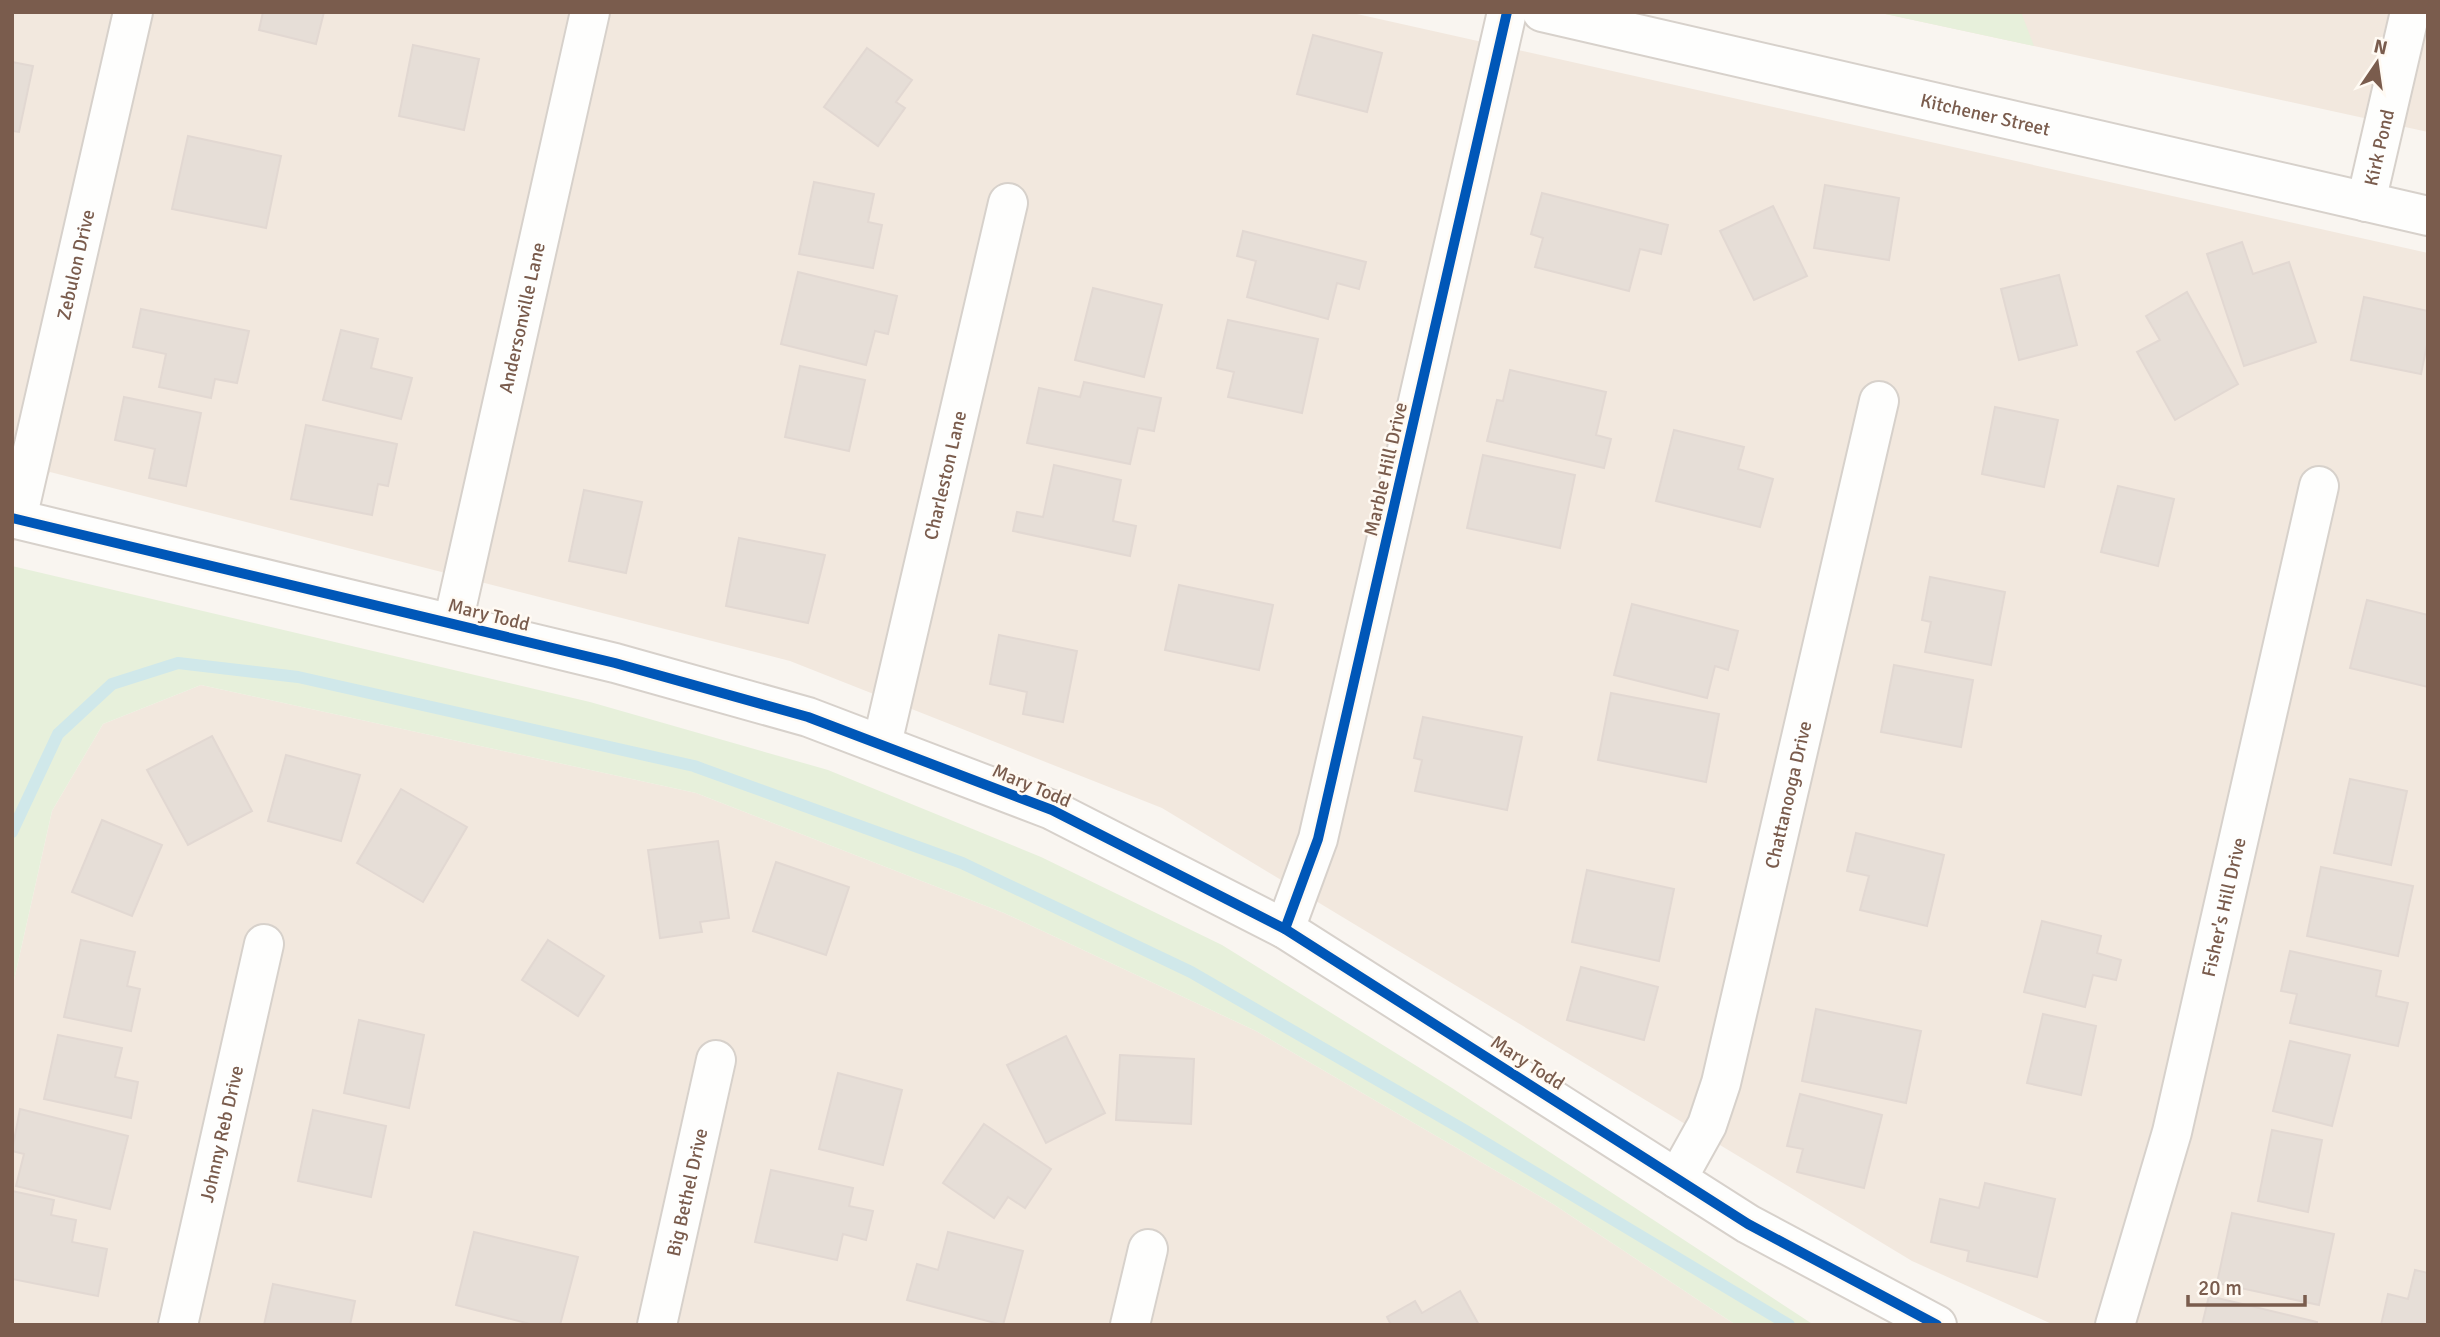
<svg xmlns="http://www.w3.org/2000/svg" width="2440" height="1337" font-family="Signika,sans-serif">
  <rect width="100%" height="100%" fill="#f9f5f0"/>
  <g fill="#f2e8de">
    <path d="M12,12H1348L2428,253V1325H2054L1912,1261L1162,808L790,661L50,472L12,546Z"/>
    <path d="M1876,12H2428V132L2034,46Z"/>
    <path d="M201,685L696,793L1004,913L1256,1031L1553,1204L1736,1325H12V989L52,811L103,724Z"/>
  </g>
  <g fill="#e7f0db">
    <path d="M1876,12H2021L2034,46Z"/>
    <path d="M12,566L590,702L828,770L1041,857L1222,945L1452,1088L1814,1325H1736L1553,1204L1256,1031L1004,913L696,793L201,685L103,724L52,811L12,989Z"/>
  </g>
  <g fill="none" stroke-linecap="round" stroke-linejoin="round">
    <path stroke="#d0e8ea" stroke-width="12" d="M12,832L58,734L112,684L178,663L298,677L694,766L962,863L1191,972L1464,1130L1789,1325"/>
  </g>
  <g fill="#e6ded7" stroke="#e2d8d2" stroke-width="2">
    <path d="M263,12H324L316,44L259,30Z"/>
    <path d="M1313,35L1382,53L1367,112L1297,94Z"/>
    <path d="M413,45L479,59L464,130L399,116Z"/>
    <path d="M867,48L912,80L896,102L905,108L878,146L824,107Z"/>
    <path d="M12,62L33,66L19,132L12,131Z"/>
    <path d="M188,136L281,156L266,228L172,209Z"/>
    <path d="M814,182L874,194L868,222L882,225L873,268L799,254Z"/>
    <path d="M1825,185L1899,198L1889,260L1814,248Z"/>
    <path d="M1542,193L1668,225L1661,254L1640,249L1629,291L1535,267L1543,238L1531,234Z"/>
    <path d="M1773,206L1807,276L1754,300L1720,231Z"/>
    <path d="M1243,231L1366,262L1359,289L1337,283L1328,319L1247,297L1256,261L1237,256Z"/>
    <path d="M2242,242L2253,274L2289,262L2316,342L2244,366L2207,254Z"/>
    <path d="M798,272L897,296L888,334L875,331L866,365L781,344Z"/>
    <path d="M2059,275L2077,345L2019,360L2001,289Z"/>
    <path d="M1093,288L1162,305L1144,377L1075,360Z"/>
    <path d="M2187,292L2238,384L2175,420L2137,352L2160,340L2146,316Z"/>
    <path d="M2364,297L2428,311V340L2421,374L2351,360Z"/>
    <path d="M141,309L249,331L237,383L215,379L211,398L159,387L166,354L133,347Z"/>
    <path d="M1228,320L1318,339L1302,413L1228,397L1234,372L1217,368Z"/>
    <path d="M341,330L378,339L371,368L412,378L401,419L323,400Z"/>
    <path d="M800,366L865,380L849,451L785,437Z"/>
    <path d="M1510,370L1606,392L1596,435L1611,439L1604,468L1487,441L1497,400L1503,401Z"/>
    <path d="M1084,382L1161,398L1154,431L1138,428L1130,464L1027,443L1039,388L1080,397Z"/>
    <path d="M124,397L201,413L186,486L149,478L155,449L115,440Z"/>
    <path d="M1995,407L2058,420L2044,487L1982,474Z"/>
    <path d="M306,425L397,444L388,486L378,484L372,515L291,499Z"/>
    <path d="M1674,430L1744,447L1738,469L1773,479L1760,527L1656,501Z"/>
    <path d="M1483,455L1575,475L1560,548L1467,528Z"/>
    <path d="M1054,465L1121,480L1113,521L1136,526L1130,556L1013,531L1017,512L1043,517Z"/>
    <path d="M2118,486L2174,499L2158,566L2101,552Z"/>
    <path d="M584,490L642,502L626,573L569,561Z"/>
    <path d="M739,538L825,555L808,623L726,606Z"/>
    <path d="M1930,577L2005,592L1991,665L1925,652L1931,622L1922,620Z"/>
    <path d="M1179,585L1273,605L1259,670L1165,650Z"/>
    <path d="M2367,600L2428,615V687L2350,668Z"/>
    <path d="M1632,604L1738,631L1728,670L1715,666L1707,698L1614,675Z"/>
    <path d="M999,635L1077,651L1063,722L1023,714L1027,692L990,684Z"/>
    <path d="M1894,665L1973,680L1961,747L1881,732Z"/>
    <path d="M1611,693L1719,714L1706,782L1598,760Z"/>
    <path d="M1423,717L1522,737L1507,810L1415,791L1422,760L1414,758Z"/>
    <path d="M212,736L252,811L188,845L147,770Z"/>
    <path d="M286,755L360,775L341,841L268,821Z"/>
    <path d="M2350,779L2407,791L2391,865L2334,853Z"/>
    <path d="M401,789L467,827L423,902L357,863Z"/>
    <path d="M102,820L162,845L132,916L72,892Z"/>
    <path d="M1856,833L1944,855L1927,926L1860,910L1869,876L1847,871Z"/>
    <path d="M718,841L729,918L700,922L702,932L660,938L648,850Z"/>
    <path d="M776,862L849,887L826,955L753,931Z"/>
    <path d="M2321,867L2413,886L2398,956L2307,936Z"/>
    <path d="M1587,870L1674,889L1659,961L1572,942Z"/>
    <path d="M2042,921L2101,936L2097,953L2121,960L2116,980L2093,975L2085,1007L2024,992Z"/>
    <path d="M81,940L135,952L127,986L140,989L131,1031L64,1017Z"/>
    <path d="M548,940L604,976L578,1016L522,980Z"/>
    <path d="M2290,951L2381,971L2376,996L2408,1003L2398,1046L2290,1023L2297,994L2281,991Z"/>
    <path d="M1581,967L1658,987L1644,1040L1567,1020Z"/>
    <path d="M1816,1009L1921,1031L1906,1103L1802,1081Z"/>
    <path d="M2043,1014L2096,1026L2081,1095L2027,1083Z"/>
    <path d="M359,1020L424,1035L409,1108L344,1093Z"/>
    <path d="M58,1035L122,1048L115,1077L138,1082L131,1118L44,1099Z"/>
    <path d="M1066,1036L1105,1113L1046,1143L1007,1065Z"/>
    <path d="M2290,1041L2350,1055L2332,1126L2273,1111Z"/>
    <path d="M1120,1055L1194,1059L1191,1124L1116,1120Z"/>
    <path d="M838,1073L902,1090L883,1165L819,1149Z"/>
    <path d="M1800,1094L1882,1115L1864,1188L1797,1172L1803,1149L1787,1146Z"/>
    <path d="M20,1109L128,1136L110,1209L16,1186L24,1154L12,1151Z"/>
    <path d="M313,1110L386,1126L371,1197L298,1181Z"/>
    <path d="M984,1124L1051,1169L1025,1208L1008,1197L994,1218L943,1183Z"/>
    <path d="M2272,1130L2322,1140L2308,1212L2258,1201Z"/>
    <path d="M771,1170L853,1188L849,1206L873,1211L866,1240L843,1234L837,1260L755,1242Z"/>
    <path d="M1985,1183L2055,1199L2037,1277L1967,1261L1969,1251L1931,1242L1940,1199L1979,1208Z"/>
    <path d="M12,1191L54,1200L51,1215L76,1220L72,1242L107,1249L98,1296L12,1279Z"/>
    <path d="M2232,1213L2334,1234L2319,1305L2217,1283Z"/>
    <path d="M474,1232L578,1257L560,1325H534L456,1305Z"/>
    <path d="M948,1232L1023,1251L1003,1325L907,1300L917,1264L938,1270Z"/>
    <path d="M2415,1270L2428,1273V1325H2381L2388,1294L2408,1299Z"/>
    <path d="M273,1284L355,1301L350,1325H264Z"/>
    <path d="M1460,1291L1479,1325H1391L1387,1317L1415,1301L1422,1313Z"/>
    <path d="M2209,1296L2317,1322V1325H2202Z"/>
  </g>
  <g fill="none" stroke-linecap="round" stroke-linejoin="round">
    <g stroke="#d7d1cb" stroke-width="42">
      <g id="minor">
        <path id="s1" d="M1542,12L2428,216"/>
        <path id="s2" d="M2366,202L2410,12"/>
        <path d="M12,518L615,663L808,717L1052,810L1285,929L1748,1224L1937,1325"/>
        <path id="s3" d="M17,519L133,12"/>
        <path id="s4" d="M453,623L590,12"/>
        <path id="s5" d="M882,744L1008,203"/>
        <path d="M1285,929L1318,839L1507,12"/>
        <path id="s6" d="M1677,1179L1707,1125L1721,1083L1879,401"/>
        <path id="s7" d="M178,1325L264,944"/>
        <path id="s8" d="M657,1325L716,1060"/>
        <path d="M1130,1325L1148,1249"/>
        <path id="s9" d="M2115,1325L2172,1132L2319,486"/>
      </g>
    </g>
    <use href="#minor" stroke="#fefefd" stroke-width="38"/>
    <g stroke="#fffaf3" stroke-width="15">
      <g id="cycleway">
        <path d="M12,518L615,663L808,717L1052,810L1285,929L1748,1224L1937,1325"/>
        <path d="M1285,929L1318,839L1507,12"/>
      </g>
    </g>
    <use href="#cycleway" stroke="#0057b8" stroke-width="10"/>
  </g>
  <g text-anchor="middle" stroke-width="5" stroke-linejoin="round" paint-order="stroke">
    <g font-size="19" fill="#7a5c4d" stroke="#fffaf3">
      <text dy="7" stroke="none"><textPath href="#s1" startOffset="455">Kitchener Street</textPath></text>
      <text dy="7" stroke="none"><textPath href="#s2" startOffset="56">Kirk Pond</textPath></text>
      <text dy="7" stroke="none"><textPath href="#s3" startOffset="261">Zebulon Drive</textPath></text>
      <text dy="7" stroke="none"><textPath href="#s4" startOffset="313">Andersonville Lane</textPath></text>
      <text transform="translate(1385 469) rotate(-77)" y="7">Marble Hill Drive</text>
      <text dy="7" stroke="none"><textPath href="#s5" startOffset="276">Charleston Lane</textPath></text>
      <text transform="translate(489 614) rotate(14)" y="7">Mary Todd</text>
      <text transform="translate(1032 785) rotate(23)" y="7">Mary Todd</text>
      <text dy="7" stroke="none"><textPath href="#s6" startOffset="402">Chattanooga Drive</textPath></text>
      <text dy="7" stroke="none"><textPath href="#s9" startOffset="432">Fisher's Hill Drive</textPath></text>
      <text transform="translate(1528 1062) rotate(33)" y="7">Mary Todd</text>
      <text dy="7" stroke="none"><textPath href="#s7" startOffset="196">Johnny Reb Drive</textPath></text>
      <text dy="7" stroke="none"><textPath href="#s8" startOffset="136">Big Bethel Drive</textPath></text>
    </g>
  </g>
  <rect width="2440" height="1337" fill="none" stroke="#7a5c4d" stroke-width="28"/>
  <g transform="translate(2377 63) rotate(13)" stroke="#fffaf3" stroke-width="5" paint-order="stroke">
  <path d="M0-5L12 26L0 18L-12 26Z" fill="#7a5c4d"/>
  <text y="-10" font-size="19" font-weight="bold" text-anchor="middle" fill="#7a5c4d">N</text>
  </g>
  <path d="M2188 1295v10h117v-10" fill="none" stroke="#7a5c4d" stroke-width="3.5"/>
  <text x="2198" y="1295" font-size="21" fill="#7a5c4d" stroke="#fffaf3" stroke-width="5" paint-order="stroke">20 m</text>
</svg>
